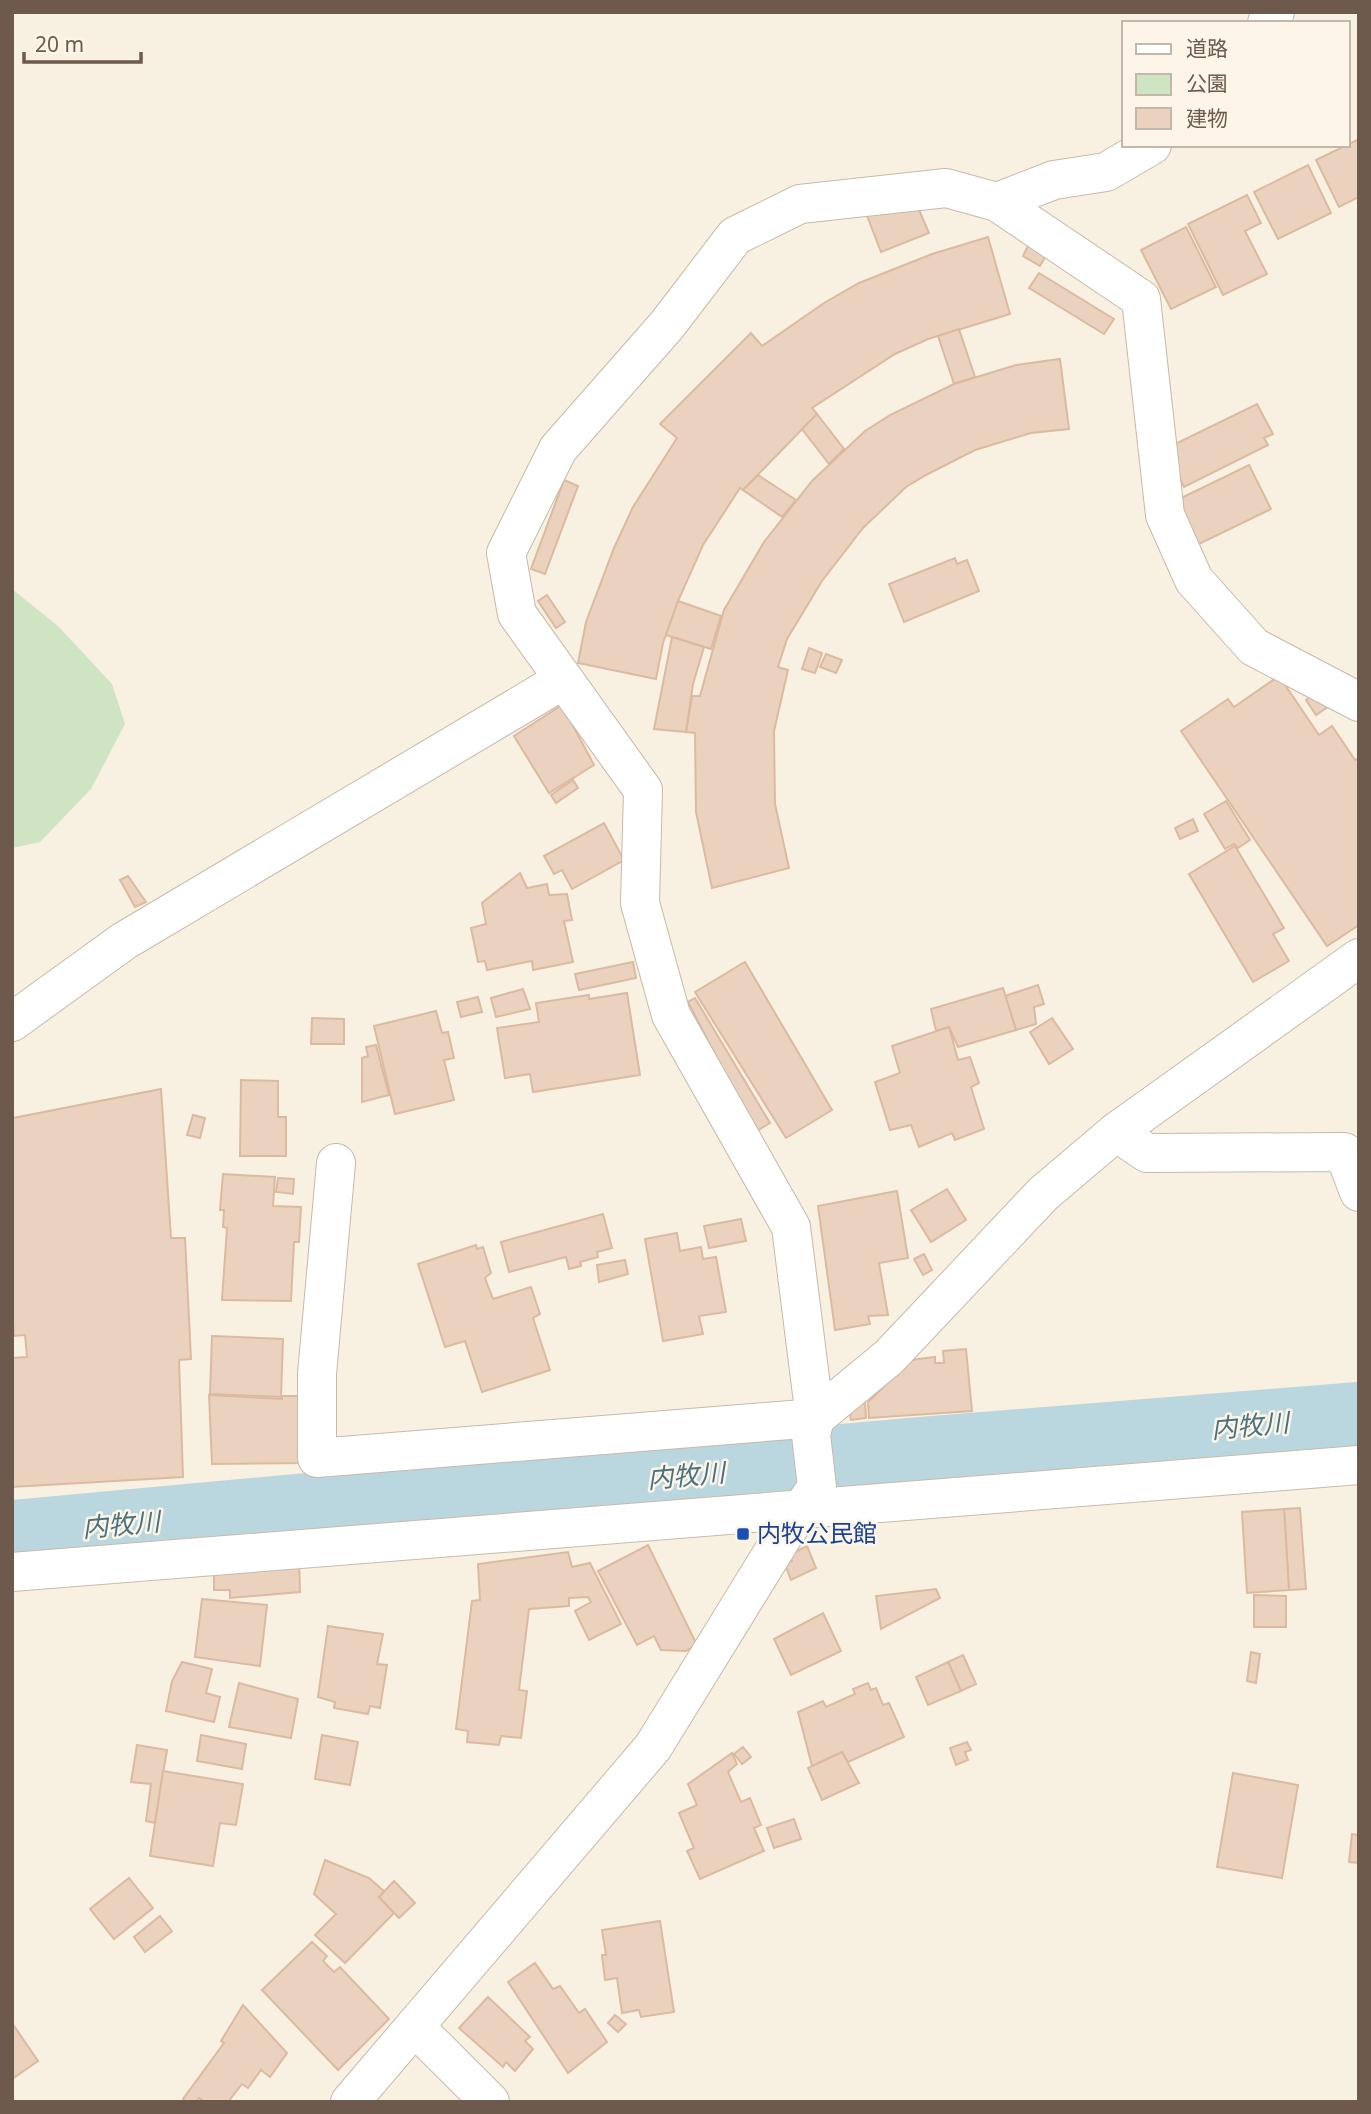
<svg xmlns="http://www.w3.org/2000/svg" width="1371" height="2114" font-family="'Noto Sans','Noto Sans JP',sans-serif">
  <rect width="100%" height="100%" fill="#f8f1e2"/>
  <path fill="#cee4c3" d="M12,589L58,626L112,684L125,724L91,789L40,842L12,848Z"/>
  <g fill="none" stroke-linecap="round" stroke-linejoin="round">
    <path stroke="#bad7df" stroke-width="70" d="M12,1535L907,1453L1359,1417"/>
  </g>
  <g fill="#ead2be" stroke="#dbbaa0" stroke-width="2">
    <path d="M1359,139V197L1339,207L1316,160Z"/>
    <path d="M1308,165L1331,213L1278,239L1254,192Z"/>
    <path d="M1247,195L1261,223L1245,231L1267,274L1223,295L1188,224Z"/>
    <path d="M919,210L929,233L881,252L866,213Z"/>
    <path d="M1186,227L1216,287L1171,309L1141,250Z"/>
    <path d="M988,237L1010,314L928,339L895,354L812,408L817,414L743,490L740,488L703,545L678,601L663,643L656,679L578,663L586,622L614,548L633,507L677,438L660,424L751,333L762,346L824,303L859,283L932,254Z"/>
    <path d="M1029,244L1047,254L1040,266L1023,256Z"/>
    <path d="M1039,273L1114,319L1104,334L1029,288Z"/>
    <path d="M959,329L975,377L954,384L938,336Z"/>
    <path d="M1060,359L1069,429L1031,433L975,450L926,475L906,487L863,528L822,581L787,639L778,667L788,670L774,731L775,804L789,868L712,888L696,812L695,733L686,732L692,696H700L724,610L764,542L812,481L865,431L890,415L954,384L1016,365Z"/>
    <path d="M1257,404L1273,434L1264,438L1268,445L1184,487L1165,449Z"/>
    <path d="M817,414L844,449L829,464L802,429Z"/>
    <path d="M1249,465L1271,509L1197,545L1175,501Z"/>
    <path d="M758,475L796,500L782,517L743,490Z"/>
    <path d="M564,480L578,486L545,574L531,569Z"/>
    <path d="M955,558L957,564L967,560L979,591L904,622L889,584Z"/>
    <path d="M547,595L565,622L556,628L538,601Z"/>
    <path d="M678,601L721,616L711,649L666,635Z"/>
    <path d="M672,637L704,647L693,684L686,732L654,729Z"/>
    <path d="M809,648L822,653L815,673L802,669Z"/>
    <path d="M826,654L842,660L836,673L820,667Z"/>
    <path d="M1279,676L1319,735L1332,726L1355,760L1359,758V925L1327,946L1181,731L1228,699L1234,707Z"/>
    <path d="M1322,689L1332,704L1316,715L1306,700Z"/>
    <path d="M562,705L594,765L549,793L514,736Z"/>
    <path d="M573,780L578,788L556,803L551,795Z"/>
    <path d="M1226,801L1250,840L1238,848L1234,844L1225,849L1204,814Z"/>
    <path d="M1193,819L1198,831L1180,839L1175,828Z"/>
    <path d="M604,823L624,860L572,889L562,870L554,874L544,856Z"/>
    <path d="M1235,846L1284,928L1273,934L1289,961L1253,982L1189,874Z"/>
    <path d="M520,873L527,888L547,884L549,895L567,894L572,920L564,921L573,962L533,970L532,961L487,970L485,961L478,962L471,928L486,924L482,903Z"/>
    <path d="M128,876L146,902L135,907L120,880Z"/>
    <path d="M633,962L636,978L579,990L575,974Z"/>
    <path d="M745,962L832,1110L786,1138L695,992Z"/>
    <path d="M1038,985L1044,1004L1034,1007L1036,1024L1016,1030L1005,996Z"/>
    <path d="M1003,988L1016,1030L958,1047L949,1027L936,1031L931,1009Z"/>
    <path d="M523,989L530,1009L496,1017L491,998Z"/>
    <path d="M627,993L640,1075L533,1092L530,1074L505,1078L497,1028L539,1022L536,1003L589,995V999Z"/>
    <path d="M478,997L482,1012L461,1017L457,1002Z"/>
    <path d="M695,998L770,1123L755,1132L688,1002Z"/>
    <path d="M436,1011L442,1033L448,1032L454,1058L444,1060L454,1100L395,1114L374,1026Z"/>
    <path d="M312,1018L344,1019V1044H311Z"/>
    <path d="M1052,1018L1073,1049L1049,1064L1030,1032Z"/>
    <path d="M949,1027L958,1060L970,1057L979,1083L971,1087L984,1129L955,1140L952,1133L919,1147L911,1125L890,1130L875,1082L900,1073L892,1046Z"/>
    <path d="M376,1045L389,1095L362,1102V1058L368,1056L366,1047Z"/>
    <path d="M241,1080L278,1081V1117H286V1156H240Z"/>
    <path d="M161,1089L171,1238H185L191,1359L179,1360L183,1477L12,1487V1358L27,1357L25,1335L14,1336L12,1310V1113L13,1118Z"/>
    <path d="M193,1115L205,1118L200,1138L187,1135Z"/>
    <path d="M223,1174L275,1177L273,1206L301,1207L299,1242H294L291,1301L222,1300L227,1228L223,1227L224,1210H220Z"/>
    <path d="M278,1178L294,1179L293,1194L276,1192Z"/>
    <path d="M947,1189L966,1220L931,1242L911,1210Z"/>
    <path d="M897,1191L908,1258L879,1263L888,1315L868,1316L870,1324L835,1330L818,1206Z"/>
    <path d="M603,1214L612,1248L597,1252L598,1257L580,1262L581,1266L569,1269L566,1257L509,1272L501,1242Z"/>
    <path d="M741,1219L746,1241L709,1248L704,1226Z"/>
    <path d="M677,1233L680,1251L701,1247L703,1259L716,1257L726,1312L699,1316L703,1334L663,1341L645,1239Z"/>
    <path d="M476,1245L477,1249L483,1247L491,1273L485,1278L493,1299L531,1287L540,1314L533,1318L550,1370L482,1392L465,1341L445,1347L418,1264Z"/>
    <path d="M924,1254L932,1270L923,1275L914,1259Z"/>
    <path d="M625,1260L628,1274L599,1282L597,1265Z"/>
    <path d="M212,1336L283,1339L281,1397L210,1394Z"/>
    <path d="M966,1349L972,1411L869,1418L868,1402L911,1360L935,1357V1363H944L943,1351Z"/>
    <path d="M209,1395L282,1399V1396H303L305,1463L212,1464Z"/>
    <path d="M865,1401L866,1418L851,1420L849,1409Z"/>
    <path d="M1300,1508L1306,1589L1289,1590L1284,1509Z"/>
    <path d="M1284,1509L1289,1590L1247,1593L1242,1512Z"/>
    <path d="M648,1545L697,1645L686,1651L661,1650L654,1636L637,1645L598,1571Z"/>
    <path d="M807,1546L816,1568L791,1580L785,1564L792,1561L789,1555Z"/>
    <path d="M568,1552L572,1567L590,1563L621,1624L589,1640L575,1611L591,1602L588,1597L569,1598V1606L529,1609L519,1690L527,1691L521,1738L501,1736L499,1745L467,1742L468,1731L456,1729L472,1601L480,1600L478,1564Z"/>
    <path d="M299,1560L300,1592L230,1598V1590H214V1568Z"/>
    <path d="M936,1589L940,1598L881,1629L876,1596Z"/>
    <path d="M1254,1595L1286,1596V1627H1254Z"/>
    <path d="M202,1599L267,1605L260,1666L195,1657Z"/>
    <path d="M823,1613L841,1651L791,1675L774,1639Z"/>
    <path d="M328,1626L383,1634L377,1664L387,1665L380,1708L370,1706L368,1714L334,1708L335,1702L318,1697Z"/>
    <path d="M1251,1652L1260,1654L1256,1683L1247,1681Z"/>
    <path d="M963,1655L976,1684L961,1691L948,1662Z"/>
    <path d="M182,1662L212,1669L206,1693L220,1697L214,1722L166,1711L172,1681Z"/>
    <path d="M948,1662L961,1691L928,1705L916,1677Z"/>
    <path d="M239,1683L298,1699L291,1738L229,1727Z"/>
    <path d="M868,1683L871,1690L876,1688L883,1705L889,1703L904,1737L848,1762L842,1752L812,1766L798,1712L823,1701L826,1707L855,1694L853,1689Z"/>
    <path d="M201,1735L246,1744L242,1769L197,1761Z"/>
    <path d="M322,1735L358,1742L350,1785L315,1779Z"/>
    <path d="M967,1742L971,1750L965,1752L968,1760L956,1765L950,1748Z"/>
    <path d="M137,1745L167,1750L155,1823L146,1821L151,1784L131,1782Z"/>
    <path d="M743,1747L751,1757L742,1764L734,1754Z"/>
    <path d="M842,1752L859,1783L822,1800L808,1768Z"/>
    <path d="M732,1753L737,1764L728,1772L741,1802L750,1798L761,1825L754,1828L764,1851L700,1879L687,1851L694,1848L679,1813L697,1805L688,1784Z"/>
    <path d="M163,1771L243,1784L236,1825L220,1823L213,1866L150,1856Z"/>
    <path d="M1233,1773L1298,1785L1282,1878L1217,1867Z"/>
    <path d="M794,1819L801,1839L774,1848L767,1828Z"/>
    <path d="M1352,1834L1359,1835V1863L1349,1862Z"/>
    <path d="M325,1860L369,1878L385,1892L379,1897L394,1913L345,1963L315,1935L336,1914L314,1894Z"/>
    <path d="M129,1878L153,1908L114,1939L90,1909Z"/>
    <path d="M394,1881L415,1903L399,1918L379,1897Z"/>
    <path d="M160,1916L172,1931L145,1952L134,1937Z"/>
    <path d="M660,1921L674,2012L641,2017L639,2010L622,2013L617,1978L605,1980L602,1955H606L602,1930Z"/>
    <path d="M312,1942L327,1956L323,1961L334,1972L340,1967L389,2019L338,2070L262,1990Z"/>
    <path d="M535,1963L553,1989L560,1986L579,2013L585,2009L607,2042L568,2073L508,1982Z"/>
    <path d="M488,1997L530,2037L525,2041L533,2049L515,2071L506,2062L503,2067L459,2028Z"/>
    <path d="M243,2005L287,2053L270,2077L261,2070L248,2088L242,2084L228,2102H205L199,2098L196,2102H186L183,2099L224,2043L221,2041Z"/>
    <path d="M615,2015L626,2024L618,2032L608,2023Z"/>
    <path d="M12,2023L38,2061L12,2079Z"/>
  </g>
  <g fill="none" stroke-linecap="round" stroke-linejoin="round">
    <g stroke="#c7b9ab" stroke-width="40">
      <g id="street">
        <path d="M1267,23L1275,12"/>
        <path d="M997,202L1054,180L1106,172L1152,145"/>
        <path d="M12,1022L124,941L563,680"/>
        <path d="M1116,1132L1147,1153L1344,1152L1359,1192"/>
        <path d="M336,1163L317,1374V1458L815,1418L889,1357L1043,1194L1116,1132L1359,958"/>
        <path d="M415,2027L490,2102"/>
        <path d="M350,2102L653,1747L783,1536L817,1487L811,1435L815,1418L791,1227L671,1015L640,903L643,790L517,614L506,553L558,449L667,325L735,236L800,204L946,188L997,202L1141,299L1165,515L1194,580L1254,647L1359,702"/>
      </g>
    </g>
    <g stroke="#cabaa9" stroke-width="40">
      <path id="secondary" d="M12,1572L1359,1465"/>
    </g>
    <use href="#street" stroke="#fff" stroke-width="38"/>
    <use href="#secondary" stroke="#fff" stroke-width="38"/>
  </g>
  <rect fill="#1a4fb4" stroke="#fcf5e8" stroke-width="2.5" x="736" y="1527" width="14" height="14" rx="3.5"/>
  <g text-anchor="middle" stroke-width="5" stroke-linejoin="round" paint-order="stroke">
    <g font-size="24" fill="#164399" stroke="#fcf5e8" text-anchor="start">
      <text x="757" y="1542">内牧公民館</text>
    </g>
    <g font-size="26" font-style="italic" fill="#49727e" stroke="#fcf5e8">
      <text transform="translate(1250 1426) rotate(-5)" y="9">内牧川</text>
      <text transform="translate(686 1476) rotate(-5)" y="9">内牧川</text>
      <text transform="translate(121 1525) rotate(-5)" y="9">内牧川</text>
    </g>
  </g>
  <rect width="1371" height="2114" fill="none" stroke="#6d5a4c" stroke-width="28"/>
  <rect x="1122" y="21" width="228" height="126" fill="#fcf5e8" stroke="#c3b7aa" stroke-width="2"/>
  <rect x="1136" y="44" width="35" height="10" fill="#ffffff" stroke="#c3b7aa" stroke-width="2"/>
  <text x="1186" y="56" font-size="21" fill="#6d5a4c">道路</text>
  <rect x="1136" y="74" width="35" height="21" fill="#cee4c3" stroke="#c3b7aa" stroke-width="2"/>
  <text x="1186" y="91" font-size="21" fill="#6d5a4c">公園</text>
  <rect x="1136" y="108" width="35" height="21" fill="#ead2be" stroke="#c3b7aa" stroke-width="2"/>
  <text x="1186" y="126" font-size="21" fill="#6d5a4c">建物</text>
  <path d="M24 52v10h117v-10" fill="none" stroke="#6d5a4c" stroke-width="3.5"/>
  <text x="35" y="52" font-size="21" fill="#6d5a4c" stroke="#fcf5e8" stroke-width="5" paint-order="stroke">20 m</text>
</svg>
